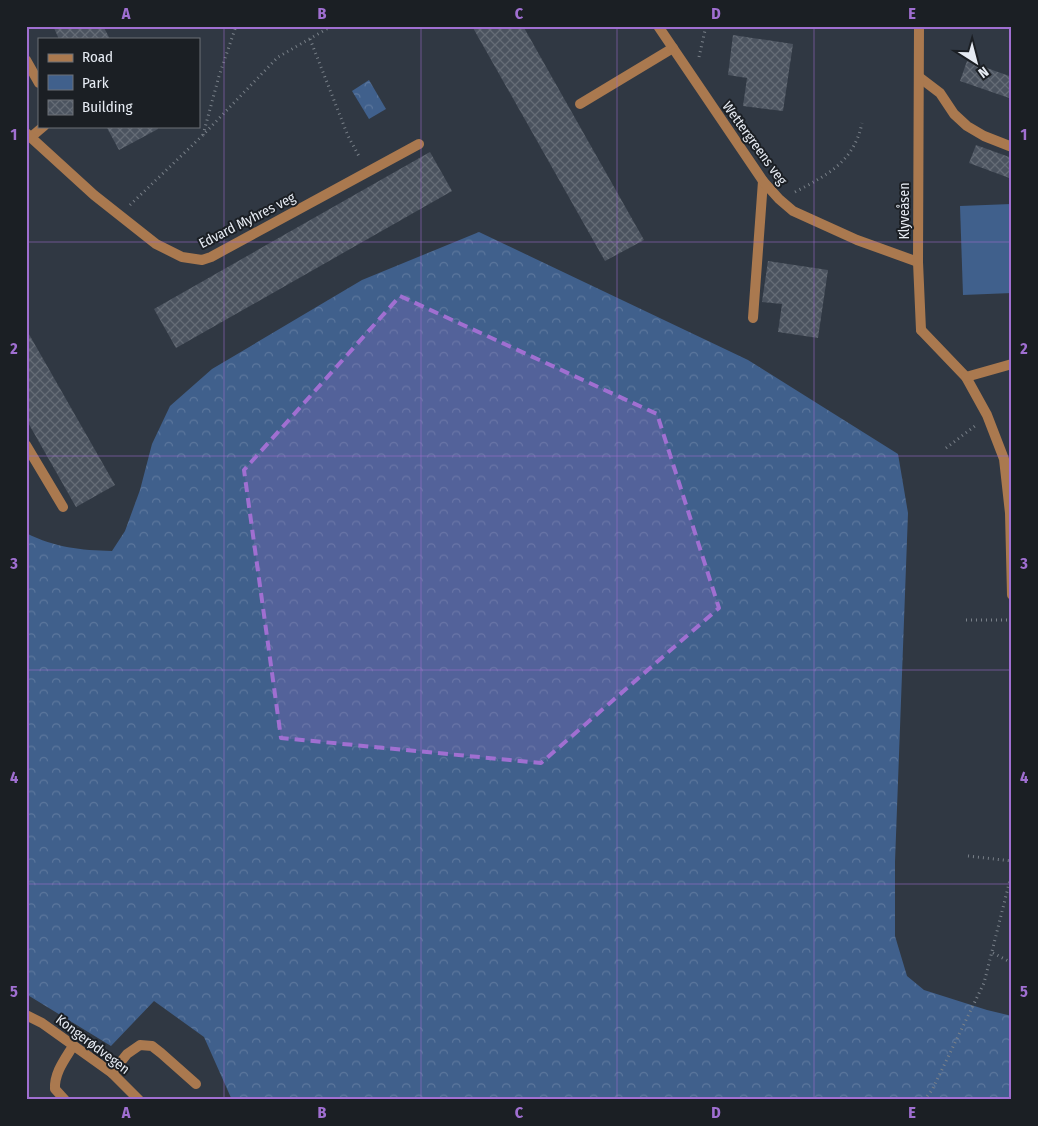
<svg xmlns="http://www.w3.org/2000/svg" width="1038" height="1126" font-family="'Fira Sans Condensed',sans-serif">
  <defs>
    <pattern id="forest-crowns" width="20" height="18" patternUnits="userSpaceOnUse" patternTransform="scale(1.25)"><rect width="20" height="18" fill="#40608c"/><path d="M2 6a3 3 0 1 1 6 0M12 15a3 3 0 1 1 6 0" fill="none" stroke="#5c779d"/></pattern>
    <pattern id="building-cross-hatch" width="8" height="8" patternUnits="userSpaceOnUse" patternTransform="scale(1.25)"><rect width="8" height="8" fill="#4b535f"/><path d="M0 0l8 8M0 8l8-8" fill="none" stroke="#656c76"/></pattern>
  </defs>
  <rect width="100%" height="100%" fill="#303843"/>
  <path fill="#40608c" d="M1011,204L1012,293L963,295L960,206Z"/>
  <g fill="url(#forest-crowns)">
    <path d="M369,80L386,109L369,119L352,91Z"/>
    <path d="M479,232L748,360L898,454L908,513L895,862V936L907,976L924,990L987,1010L1012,1016V1100H232L204,1037L154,1001L111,1046L26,994V533C56,548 80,550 112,551L125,531L140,490L152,444L170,406L212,369L362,280Z"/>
  </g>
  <g fill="url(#building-cross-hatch)">
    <path d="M53,26H103L110,39H59Z"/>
    <path d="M472,26H523L644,240L605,261Z"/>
    <path d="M733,35L793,44L783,111L743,106L747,78L728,75Z"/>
    <path d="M967,61L1012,77V99L960,81Z"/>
    <path d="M106,126H156L158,129L119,150Z"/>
    <path d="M976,145L1012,158V179L969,163Z"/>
    <path d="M430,152L452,191L176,348L154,309Z"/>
    <path d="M768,261L828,270L818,338L778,332L782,304L762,302Z"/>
    <path d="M26,329L115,485L76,507L26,419Z"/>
  </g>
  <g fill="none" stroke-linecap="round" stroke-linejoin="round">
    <g stroke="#798089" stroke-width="3" stroke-dasharray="1 4" stroke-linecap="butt">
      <path d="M310,39L348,136L360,158"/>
      <path d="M699,57L706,26"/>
      <path d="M203,135L219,76L236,26"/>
      <path d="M795,192C827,175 854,162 862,123"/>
      <path d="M130,205L203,135L278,57L332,26"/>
      <path d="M946,448L975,426"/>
      <path d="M966,620H1012"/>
      <path d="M968,856L1012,861"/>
      <path d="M993,953L1012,963"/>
      <path d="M924,1100L932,1090L984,983L1012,872"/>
    </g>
    <g stroke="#aa794f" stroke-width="10">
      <path d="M26,60L39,83"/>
      <path d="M919,77L940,93L954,114L967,126L984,136L1012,147"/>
      <path d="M580,104L673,48"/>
      <path d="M31,137L44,126"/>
      <path d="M753,318L763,181"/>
      <path d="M921,330L966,377L987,415L1004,459L1010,513L1012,595"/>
      <path d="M966,377L1012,364"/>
      <path d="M26,445L63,507"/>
      <path d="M112,1073L127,1054L140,1045L152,1046L161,1053L196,1084"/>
      <path d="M65,1100L55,1089C54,1073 65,1059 73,1046"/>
    </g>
    <g stroke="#aa794f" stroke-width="10">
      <path d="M658,26L763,181L779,199L793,211L857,240L918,262"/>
      <path d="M919,26L918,262L921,330"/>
      <path d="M26,133L94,195L156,244L182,257L202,260L211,257L419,144"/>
      <path d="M26,1015L42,1023L112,1073L139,1100"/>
    </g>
  </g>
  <path fill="#a06fd1" fill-opacity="0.2" stroke="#a06fd1" stroke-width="4" stroke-dasharray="10 6" stroke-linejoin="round" d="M400,296L657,414L719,608L541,763L281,738L244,470Z"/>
  <path fill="none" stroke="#a06fd1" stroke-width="1" stroke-opacity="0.55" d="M224,26V1100M421,26V1100M617,26V1100M814,26V1100M26,242H1012M26,456H1012M26,670H1012M26,884H1012"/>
  <g text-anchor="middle" stroke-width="4" stroke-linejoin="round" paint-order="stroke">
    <g font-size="14" fill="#e6ebf3" stroke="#1b1f24">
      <text transform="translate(755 143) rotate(54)" y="5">Wettergreens veg</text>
      <text transform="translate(904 211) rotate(-90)" y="5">Klyveåsen</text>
      <text transform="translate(247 220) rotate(-27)" y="5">Edvard Myhres veg</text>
      <text transform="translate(93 1044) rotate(37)" y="5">Kongerødvegen</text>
    </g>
  </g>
  <rect width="1038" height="1126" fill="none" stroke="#1b1f24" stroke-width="55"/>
  <rect x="38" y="38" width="162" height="90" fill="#1b1f24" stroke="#6c7177"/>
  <rect x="48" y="54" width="25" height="8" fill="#aa794f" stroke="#6c7177"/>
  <text x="82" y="62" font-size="15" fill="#e6ebf3">Road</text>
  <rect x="48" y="75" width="25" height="15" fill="#40608c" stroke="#6c7177"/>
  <text x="82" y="88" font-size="15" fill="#e6ebf3">Park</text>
  <rect x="48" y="100" width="25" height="15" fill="url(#building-cross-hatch)" stroke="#6c7177"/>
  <text x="82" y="112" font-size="15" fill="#e6ebf3">Building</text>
  <g transform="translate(976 62) rotate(144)" stroke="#1b1f24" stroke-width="4" paint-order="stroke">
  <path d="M0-4L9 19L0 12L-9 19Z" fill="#e6ebf3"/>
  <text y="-8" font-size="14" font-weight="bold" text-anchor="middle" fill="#e6ebf3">N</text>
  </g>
  <rect x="28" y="28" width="982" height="1070" fill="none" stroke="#a06fd1" stroke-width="2"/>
  <g font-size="16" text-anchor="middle" font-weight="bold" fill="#a06fd1">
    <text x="126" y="19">A</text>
    <text x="322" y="19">B</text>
    <text x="519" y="19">C</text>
    <text x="716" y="19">D</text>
    <text x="912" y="19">E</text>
    <text x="14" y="140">1</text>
    <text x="1024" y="140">1</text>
    <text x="14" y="354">2</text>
    <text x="1024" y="354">2</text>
    <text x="14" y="569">3</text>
    <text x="1024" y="569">3</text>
    <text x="14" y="783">4</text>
    <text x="1024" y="783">4</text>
    <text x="14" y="997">5</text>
    <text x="1024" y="997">5</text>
    <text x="126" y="1118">A</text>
    <text x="322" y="1118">B</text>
    <text x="519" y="1118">C</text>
    <text x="716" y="1118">D</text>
    <text x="912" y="1118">E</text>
  </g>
</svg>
